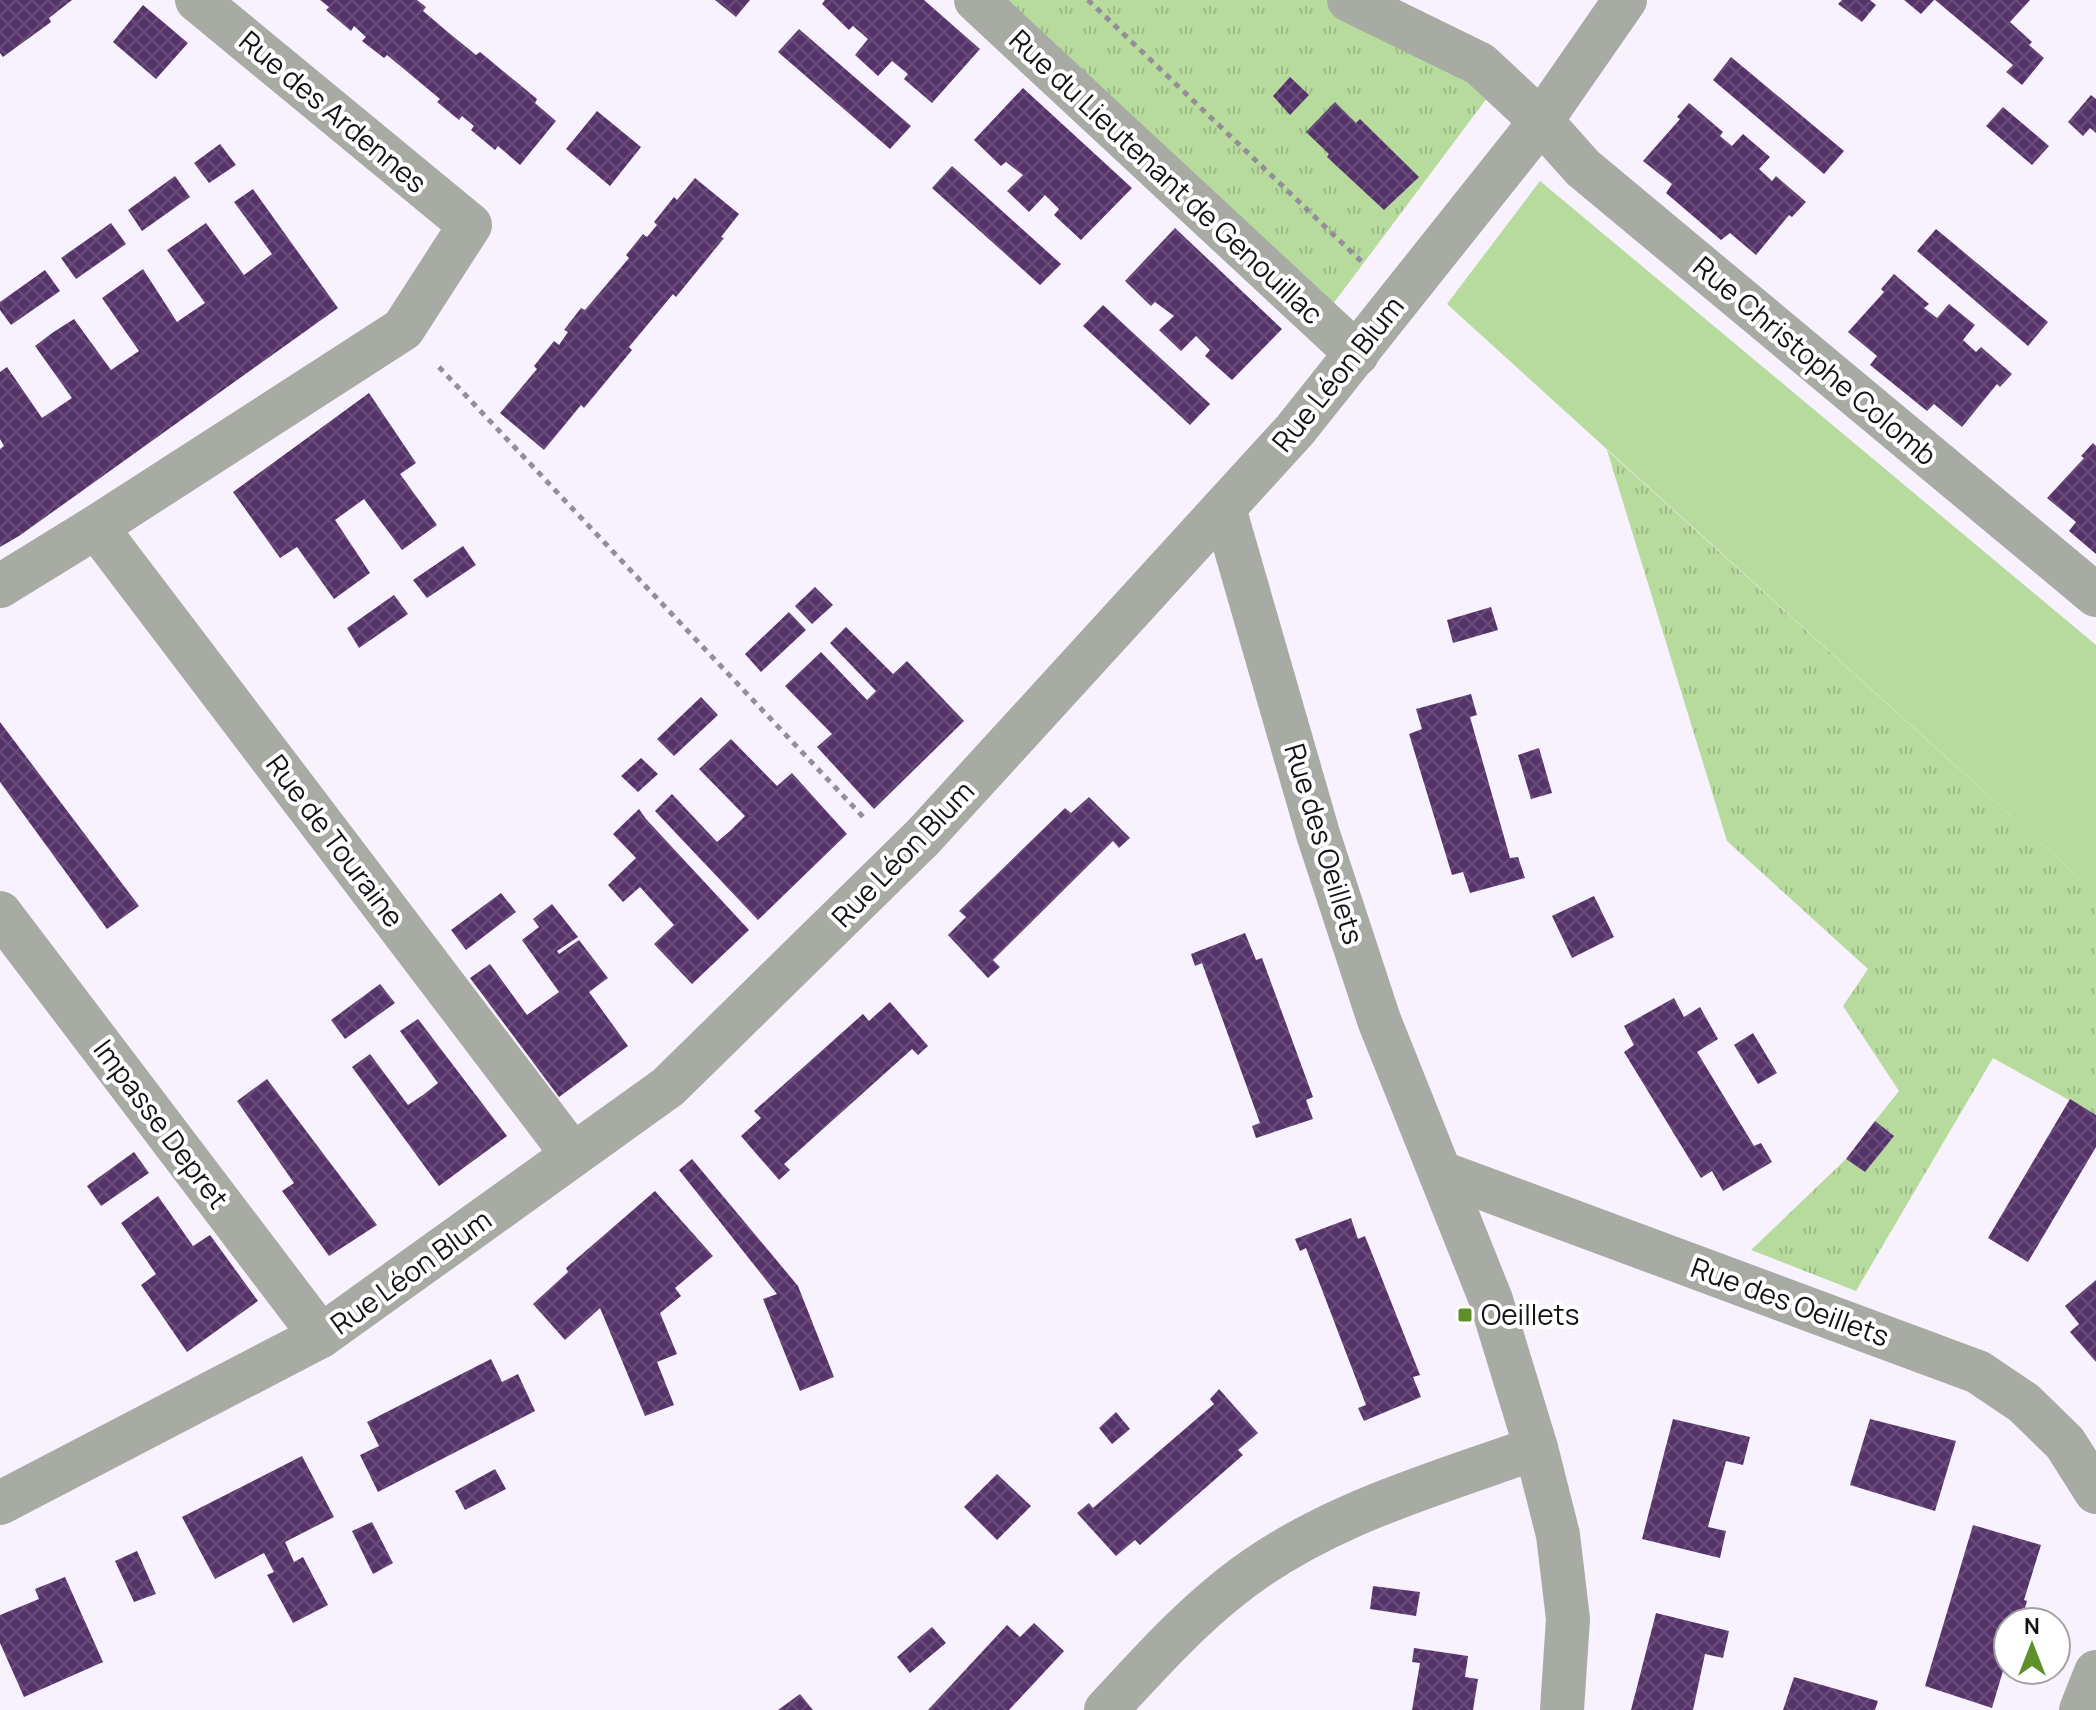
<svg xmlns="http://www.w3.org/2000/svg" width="2096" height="1710" font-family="Manrope,sans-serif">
  <defs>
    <pattern id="grass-tufts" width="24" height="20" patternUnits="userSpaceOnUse" patternTransform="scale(2)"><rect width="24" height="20" fill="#b7da9d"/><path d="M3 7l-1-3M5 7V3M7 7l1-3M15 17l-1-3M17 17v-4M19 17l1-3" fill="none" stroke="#9dba86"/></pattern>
    <pattern id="building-cross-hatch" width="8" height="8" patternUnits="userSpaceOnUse" patternTransform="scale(2)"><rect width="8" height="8" fill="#56346a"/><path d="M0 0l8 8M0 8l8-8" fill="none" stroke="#6a4e7a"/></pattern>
  </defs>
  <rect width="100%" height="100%" fill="#f8f1fe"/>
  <g fill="url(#grass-tufts)">
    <path d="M976,0H1351L1499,82L1321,320Z"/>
    <path d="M1607,450L2096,893V1115L1993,1058L1856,1291L1751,1250L1846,1159L1865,1172L1893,1136L1875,1121L1899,1091L1843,1006L1868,969L1727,841Z"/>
  </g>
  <path fill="#b7da9d" d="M1540,181L2096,645V893L1447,304Z"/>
  <g fill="url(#building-cross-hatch)">
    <path d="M0,0H72L49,18L51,22L3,57L0,53Z"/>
    <path d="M320,0H417L426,7L423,11L449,33L476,55L480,52L537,99L535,103L556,121L520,165L498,146L495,150L471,130L474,126L462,116L459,120L437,102L440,99L387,55L384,58L362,41L366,37L354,26L351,31L326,10L329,7Z"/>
    <path d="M715,0H750L736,17Z"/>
    <path d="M825,0H924L980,49L932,103L904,79L908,74L892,61L878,76L855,55L868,39L853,26L849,30L822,4Z"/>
    <path d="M1842,0H1870L1876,5L1862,22L1838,4Z"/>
    <path d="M1904,0H1934L1921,14Z"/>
    <path d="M1935,0H2030L2010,22L2032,42L2029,45L2044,58L2022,85L2006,72L2013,65Z"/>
    <path d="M143,5L188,43L156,79L113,42Z"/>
    <path d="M799,29L911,126L890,149L778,52Z"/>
    <path d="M1731,57L1844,151L1824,174L1713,80Z"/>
    <path d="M1290,77L1309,95L1290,115L1273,96Z"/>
    <path d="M1023,88L1132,188L1081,240L1054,215L1059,209L1045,195L1029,212L1007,191L1023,175L1006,162L1001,166L974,140Z"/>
    <path d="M2091,95L2096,99V133L2090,128L2083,136L2068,122Z"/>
    <path d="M1335,102L1356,123L1360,119L1419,177L1384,210L1327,157L1329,154L1306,132Z"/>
    <path d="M1689,103L1723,132L1720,136L1732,146L1743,134L1770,157L1759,169L1772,181L1776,176L1806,202L1792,217L1789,215L1756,255L1730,233L1721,240L1666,193L1672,184L1643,161L1680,119L1677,117Z"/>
    <path d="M2003,107L2049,146L2032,165L1986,126Z"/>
    <path d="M597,111L641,147L610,186L566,149Z"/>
    <path d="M220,144L236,165L209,183L194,163Z"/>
    <path d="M952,166L1061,264L1040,285L932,188Z"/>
    <path d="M175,176L190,197L142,231L128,210Z"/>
    <path d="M695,178L739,214L721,237L724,238L676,297L673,294L629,347L632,350L584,408L581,405L544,450L500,413L537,369L534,366L554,341L559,345L568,332L564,330L581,308L585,310L629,258L626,255L643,234L647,237L657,225L654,222L674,197L677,200Z"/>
    <path d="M253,189L338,308L19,536L0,547V449L4,446L0,439V372L7,367L42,418L72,398L35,346L52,333L74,319L111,370L139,351L102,298L143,269L177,322L190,313L205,303L167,250L206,223L244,275L272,254L234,202Z"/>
    <path d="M111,223L126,244L76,279L61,258Z"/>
    <path d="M1175,228L1282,329L1232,380L1205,356L1210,350L1196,336L1181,351L1159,330L1174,316L1155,302L1151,306L1125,281Z"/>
    <path d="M1936,229L2048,322L2028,346L1917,251Z"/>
    <path d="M45,270L60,291L11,325L0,310V302Z"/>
    <path d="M1894,274L1929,304L1924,308L1937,318L1949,304L1975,325L1963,340L1976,352L1981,347L2012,374L2000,387L1997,384L1962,427L1934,404L1927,411L1870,365L1877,356L1848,332L1884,292L1881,289Z"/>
    <path d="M1103,305L1210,404L1190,425L1083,326Z"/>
    <path d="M369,393L416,463L400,474L437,525L402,550L364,499L335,520L370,573L334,599L297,547L280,558L233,492Z"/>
    <path d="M2093,443L2096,446V554L2069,531L2076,522L2047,498L2084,458L2081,456Z"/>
    <path d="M463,546L476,565L427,598L413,580Z"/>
    <path d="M815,587L833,605L812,624L795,606Z"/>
    <path d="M394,595L408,614L359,648L347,628Z"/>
    <path d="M1491,607L1498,630L1453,643L1447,620Z"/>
    <path d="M789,612L806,630L761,672L745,654Z"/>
    <path d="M846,627L893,674L907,661L964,721L874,809L817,747L832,734L785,686L821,652L867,700L876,691L830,643Z"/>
    <path d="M1471,694L1477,715L1470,717L1510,858L1518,857L1525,878L1470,893L1463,872L1452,875L1409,734L1422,729L1416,709Z"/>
    <path d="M701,697L718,715L674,756L657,739Z"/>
    <path d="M0,722L139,906L107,929L0,782Z"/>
    <path d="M731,739L777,786L792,773L847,834L758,920L655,811L672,794L717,842L730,831L745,816L699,769Z"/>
    <path d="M1539,748L1552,793L1531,799L1518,755Z"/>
    <path d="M641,758L658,774L638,792L621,776Z"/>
    <path d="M1089,797L1130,838L1119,848L1113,841L993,960L1000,967L988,978L948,935L966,917L959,911L1065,808L1071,813Z"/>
    <path d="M639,809L646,819L749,930L692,984L654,944L674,925L640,887L623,902L608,885L636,858L613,834Z"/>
    <path d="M501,893L516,912L466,950L451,930Z"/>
    <path d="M1594,896L1614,937L1572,958L1552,916Z"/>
    <path d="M552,904L578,937L557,951L559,954L579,940L608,978L589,992L628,1046L559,1097L470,978L490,964L527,1015L559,992L522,940L539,927L533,919Z"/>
    <path d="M1245,933L1256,960L1262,958L1313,1097L1306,1100L1313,1119L1256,1138L1252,1126L1260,1123L1202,963L1195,966L1191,954Z"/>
    <path d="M380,984L395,1003L345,1039L331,1020Z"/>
    <path d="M1674,998L1684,1017L1700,1007L1718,1039L1697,1052L1754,1146L1761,1143L1772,1162L1723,1191L1712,1171L1701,1178L1624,1052L1634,1045L1624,1026Z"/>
    <path d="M890,1002L928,1046L918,1055L912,1049L784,1164L790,1170L779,1180L741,1136L761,1118L754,1111L863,1014L869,1021Z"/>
    <path d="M418,1019L507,1136L439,1186L352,1067L370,1054L408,1105L423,1095L438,1083L400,1031Z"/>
    <path d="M1753,1033L1777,1073L1758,1084L1734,1045Z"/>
    <path d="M267,1079L377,1225L329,1256L282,1191L294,1183L237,1101Z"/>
    <path d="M2070,1099L2096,1115V1147L2028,1262L1988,1238Z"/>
    <path d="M1875,1121L1894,1136L1865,1172L1846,1159Z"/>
    <path d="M134,1152L149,1173L101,1206L87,1186Z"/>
    <path d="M692,1159L798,1286L834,1377L800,1391L763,1299L777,1294L679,1170Z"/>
    <path d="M655,1191L713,1256L675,1288L681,1296L660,1313L677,1354L657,1362L674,1405L645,1416L600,1308L565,1340L533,1304L568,1272L566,1268Z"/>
    <path d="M158,1196L193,1246L210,1235L258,1301L187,1352L141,1285L156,1274L121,1223Z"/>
    <path d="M1351,1218L1358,1239L1365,1236L1420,1375L1413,1377L1421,1397L1364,1421L1358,1408L1366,1405L1306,1248L1300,1251L1295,1239Z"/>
    <path d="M2096,1280V1362L2070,1332L2079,1324L2065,1306Z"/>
    <path d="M491,1359L502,1382L518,1374L535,1411L378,1492L360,1455L379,1446L367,1422Z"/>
    <path d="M1219,1389L1258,1433L1238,1450L1243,1455L1140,1545L1135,1540L1116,1556L1077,1513L1089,1503L1093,1508L1214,1404L1210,1399Z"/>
    <path d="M1116,1412L1130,1429L1112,1444L1099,1428Z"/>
    <path d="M1673,1419L1750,1437L1743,1465L1726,1461L1708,1527L1726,1531L1720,1558L1642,1539Z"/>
    <path d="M1870,1419L1956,1441L1935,1511L1850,1485Z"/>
    <path d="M302,1456L334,1517L285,1542L294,1562L303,1557L328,1605L293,1623L267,1575L274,1572L264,1553L215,1579L182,1517Z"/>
    <path d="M495,1469L506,1489L465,1510L455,1491Z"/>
    <path d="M997,1474L1031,1506L997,1540L964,1507Z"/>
    <path d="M372,1522L393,1563L373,1574L352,1531Z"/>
    <path d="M1973,1525L2041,1545L2024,1600L2027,1601L2021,1622H2008V1654L1992,1708L1925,1686Z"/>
    <path d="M137,1551L156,1594L134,1602L115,1561Z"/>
    <path d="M65,1577L103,1662L24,1697L0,1643V1615L39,1599L35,1589Z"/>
    <path d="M1373,1586L1420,1592L1416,1616L1370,1609Z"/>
    <path d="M1656,1613L1729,1631L1723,1658L1705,1654L1693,1710H1631Z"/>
    <path d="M1034,1623L1064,1651L1009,1710H928L1007,1625L1020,1637Z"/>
    <path d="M932,1627L946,1643L910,1673L897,1657Z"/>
    <path d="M1414,1648L1468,1656L1465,1677L1478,1679L1473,1710H1412L1420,1663L1412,1662Z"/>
    <path d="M1794,1677L1878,1701L1875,1710H1783Z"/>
    <path d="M800,1694L813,1710H778Z"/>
  </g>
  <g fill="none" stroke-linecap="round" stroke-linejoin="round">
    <g stroke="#938e98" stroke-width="5" stroke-dasharray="6 6" stroke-linecap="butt">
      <path d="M1088,0L1362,262"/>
      <path d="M439,367L866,820"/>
    </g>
    <g stroke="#a7aba4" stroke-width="44">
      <path d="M976,0L1357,354"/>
      <path d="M1349,0L1480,64L1541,121L1583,168L2096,595"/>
      <path d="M1224,508L1318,834L1379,1020L1491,1300L1536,1448L1558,1535L1568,1619L1562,1710"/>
      <path d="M96,527L573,1155"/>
      <path d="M0,586L96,527L403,329L470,225L197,0"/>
      <path d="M0,913L321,1336"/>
      <path d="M1442,1173L1978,1372L2024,1403L2065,1443L2096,1492"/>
      <path d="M0,1503L321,1336L668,1087L923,837L1295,430L1541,121L1625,0"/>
      <path d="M1106,1710C1147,1666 1185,1623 1232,1586C1320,1516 1432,1485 1536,1448"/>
      <path d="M2081,1710L2096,1672"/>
    </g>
  </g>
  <rect fill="#5d9029" stroke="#fff" stroke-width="3" x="1457" y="1307" width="16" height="16" rx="4"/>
  <g text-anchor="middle" stroke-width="8" stroke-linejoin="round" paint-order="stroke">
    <g font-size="28" fill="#161318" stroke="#fff">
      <text transform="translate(333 112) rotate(40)" y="10">Rue des Ardennes</text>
      <text transform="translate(1166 177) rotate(43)" y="10">Rue du Lieutenant de Genouillac</text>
      <text transform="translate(1815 361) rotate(40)" y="10">Rue Christophe Colomb</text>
      <text transform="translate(1338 374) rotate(-51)" y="10">Rue Léon Blum</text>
      <text transform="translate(335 841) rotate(53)" y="10">Rue de Touraine</text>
      <text transform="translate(1324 844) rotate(73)" y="10">Rue des Oeillets</text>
      <text transform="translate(903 854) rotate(-46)" y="10">Rue Léon Blum</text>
      <text transform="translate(161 1124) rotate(53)" y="10">Impasse Depret</text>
      <text transform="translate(411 1272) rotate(-36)" y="10">Rue Léon Blum</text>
      <text transform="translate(1790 1302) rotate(20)" y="10">Rue des Oeillets</text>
    </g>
    <g font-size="28" fill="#161318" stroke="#fff" text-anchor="start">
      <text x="1481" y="1325">Oeillets</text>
    </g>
  </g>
  <g transform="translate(2032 1646)"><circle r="38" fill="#ffffff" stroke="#a2a1a3" stroke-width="2"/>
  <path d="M0-6L14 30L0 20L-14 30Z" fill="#5d9029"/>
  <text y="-12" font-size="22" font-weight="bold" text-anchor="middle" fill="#161318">N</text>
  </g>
</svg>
